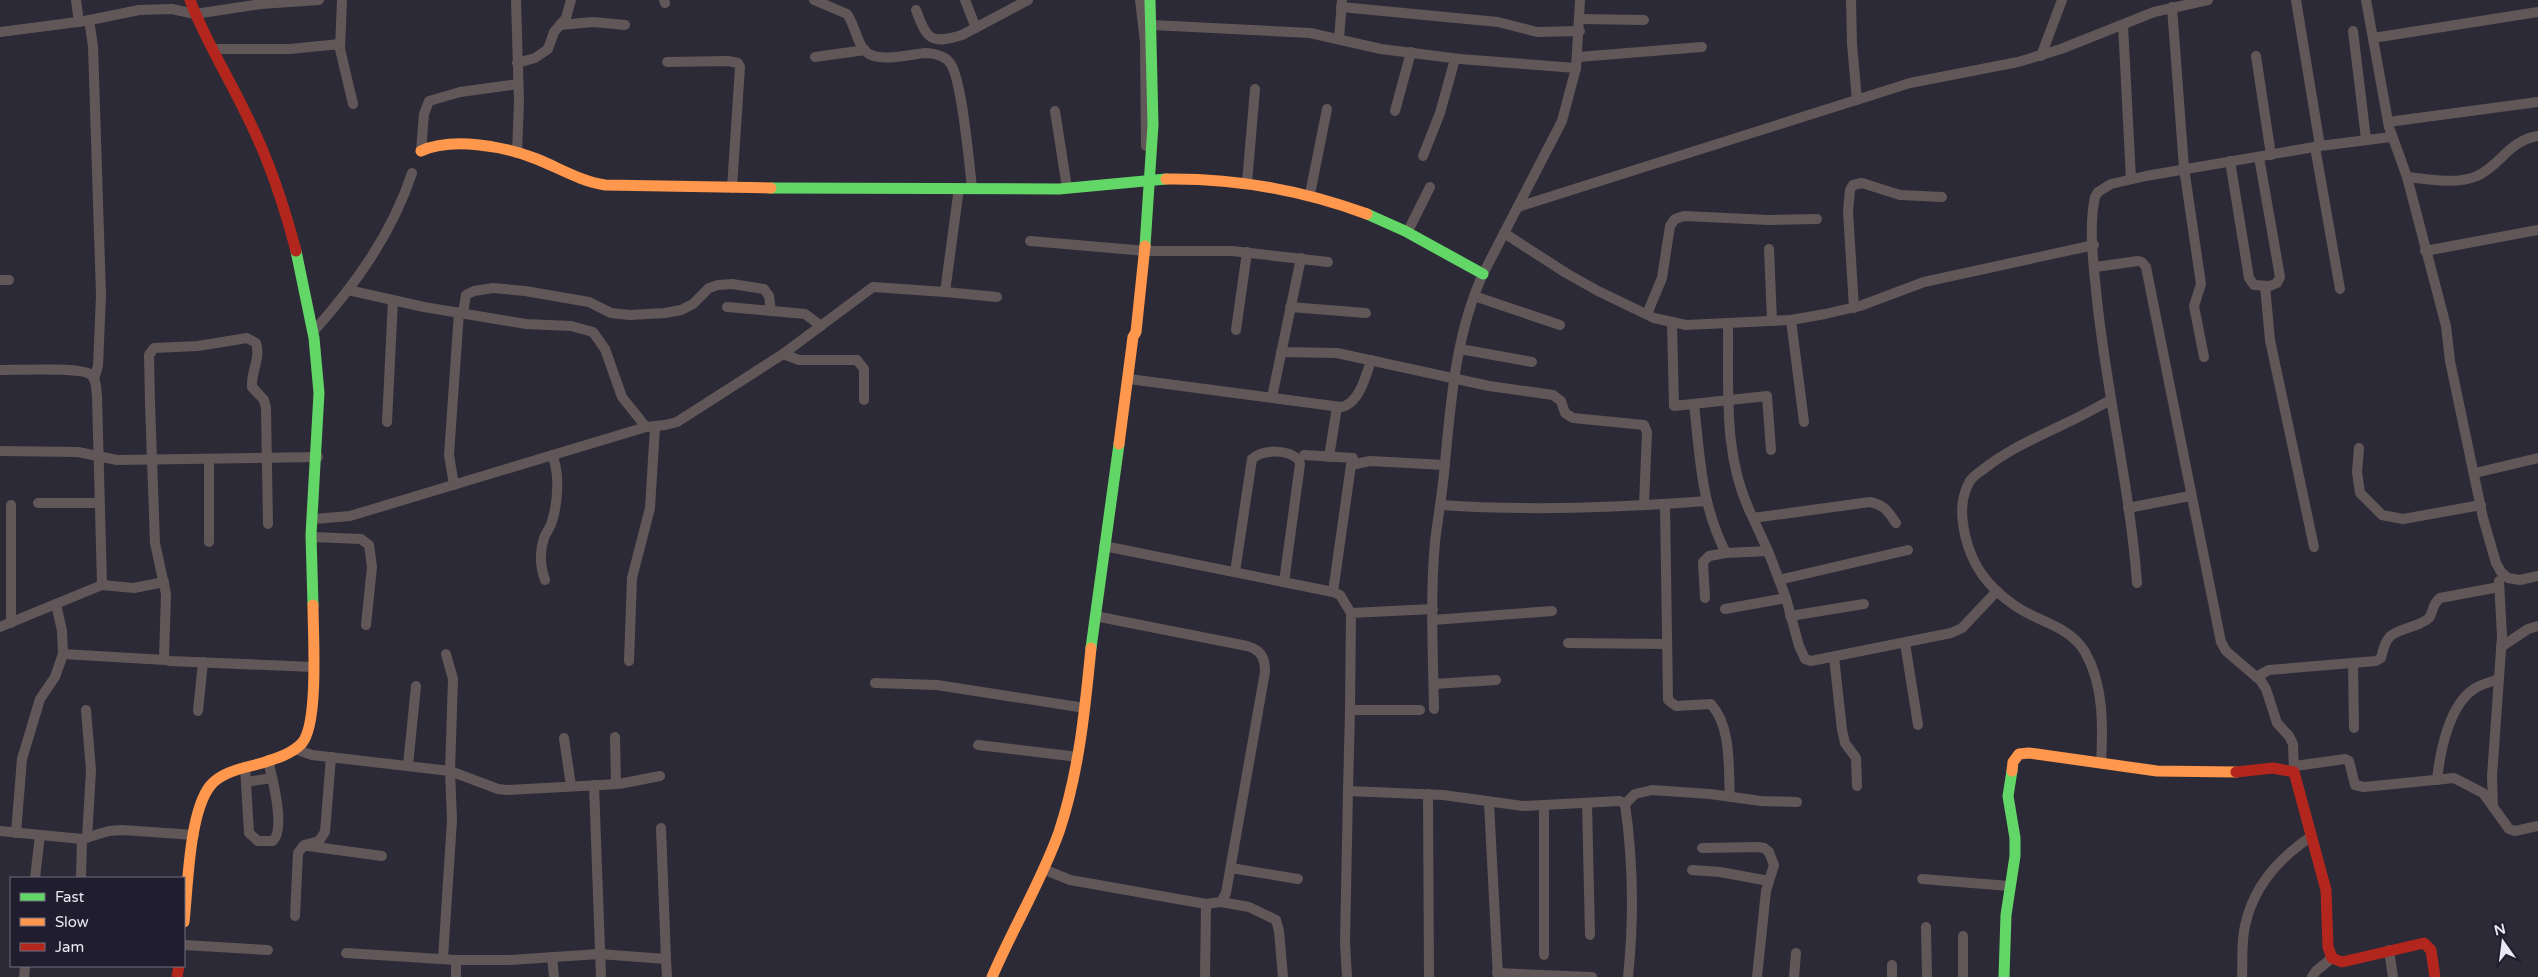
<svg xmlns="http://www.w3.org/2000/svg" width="2538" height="977" font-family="'Varela Round',sans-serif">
  <rect width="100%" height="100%" fill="#2c2a36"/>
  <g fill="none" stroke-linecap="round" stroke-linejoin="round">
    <g stroke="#625758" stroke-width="10">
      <path d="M76,0L79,22"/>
      <path d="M342,0L340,49L353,104"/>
      <path d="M516,0L519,101L517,153"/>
      <path d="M664,0L665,3"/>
      <path d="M814,0L847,14C855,24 857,47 869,54C884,62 910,54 926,53C934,53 945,56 950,63C962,78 969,163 972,187"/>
      <path d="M965,0L976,28"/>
      <path d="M1140,0L1145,42L1146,146"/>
      <path d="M1851,0L1852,44L1857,100"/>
      <path d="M2296,0L2320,146"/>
      <path d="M2366,0L2389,127L2407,177L2446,326L2450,361L2483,518L2496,563L2501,572L2508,578L2520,580L2538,576"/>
      <path d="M1341,7L1498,22L1537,32L1580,31"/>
      <path d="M2172,7L2184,168L2201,284L2194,306L2204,357"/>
      <path d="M916,10C927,39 930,45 962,35L1028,0"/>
      <path d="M1580,19L1644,20"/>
      <path d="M89,20L93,46L101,295L98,366L94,379"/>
      <path d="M560,25L593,22L625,25"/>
      <path d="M1152,25L1310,33L1381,49L1460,59L1576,68"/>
      <path d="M2123,25L2131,179"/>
      <path d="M2353,31L2366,139"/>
      <path d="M0,32L85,21L139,10L172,9L195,14L261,4L319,0"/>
      <path d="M2373,38L2538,12"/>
      <path d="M1339,39L1342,0"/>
      <path d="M214,49H290L340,44"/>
      <path d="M2041,56L2062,0"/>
      <path d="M2256,56L2271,155"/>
      <path d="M815,57L865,50"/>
      <path d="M1578,57L1702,47"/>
      <path d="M667,62L728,61L738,63L740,67L732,188"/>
      <path d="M517,63L535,58L548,49L554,32L566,18L571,0"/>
      <path d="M1055,111L1067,188"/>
      <path d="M1395,111L1411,52"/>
      <path d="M2388,122L2538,102"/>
      <path d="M2315,147L2340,289"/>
      <path d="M421,151L424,114L429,101L460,92L518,84"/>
      <path d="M1423,156L1440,113L1455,59"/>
      <path d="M2230,161L2249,278L2254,285L2270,286L2277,283L2280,277L2259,157"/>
      <path d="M2407,177C2429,179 2456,185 2477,176C2501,165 2508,141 2538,136"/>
      <path d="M1247,183L1255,89"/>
      <path d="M1310,194L1327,109"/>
      <path d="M1518,207L1910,83L2018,62L2061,49L2154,12L2208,0"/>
      <path d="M1408,231L1430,187"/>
      <path d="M1504,233L1566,273L1598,291L1654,318L1686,325L1791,320L1825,314L1860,306L1924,282L2094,245"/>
      <path d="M1030,241L1146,251H1232L1328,262"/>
      <path d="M1769,249L1772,321"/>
      <path d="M2425,251L2538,230"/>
      <path d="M2095,267L2138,261L2142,262L2146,267L2221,642L2226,651L2261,681L2266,689L2277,723L2289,736L2293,744L2294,772"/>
      <path d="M0,280H9"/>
      <path d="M2265,286L2270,340L2314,547"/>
      <path d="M348,290L424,307L526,324L571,326L593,332L605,349L622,397L646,427"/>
      <path d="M945,292L997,297"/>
      <path d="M1474,296L1560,325"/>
      <path d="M727,307L805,314L821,326"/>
      <path d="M1290,307L1366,313"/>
      <path d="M1854,308L1848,211L1850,190L1853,185L1862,183L1900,195L1942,197"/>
      <path d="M463,313L466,295L474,291L493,288L525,291L589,302L611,313L630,315L665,313L681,310L693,304L709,288L718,285L732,284L764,289L769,296L771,311"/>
      <path d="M1647,314L1662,278L1670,226L1675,219L1684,216L1768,220L1817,219"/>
      <path d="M1791,320L1804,422"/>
      <path d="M1672,323L1674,406L1767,396L1771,450"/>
      <path d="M1728,324C1729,389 1722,458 1753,518L1870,502C1884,505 1888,511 1896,523"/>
      <path d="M1236,330L1247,252"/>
      <path d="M313,332C355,285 392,234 412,173"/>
      <path d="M1460,349L1532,362"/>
      <path d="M1281,352L1337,353L1489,386L1553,395L1561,401L1565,413L1573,418L1644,425L1647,432L1644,505"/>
      <path d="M783,354L799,360H857L864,369V400"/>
      <path d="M0,370C17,370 79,367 90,374C97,379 96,389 97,396L102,585"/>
      <path d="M1129,379L1341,407C1359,404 1366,376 1371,360"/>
      <path d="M1272,397L1301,258"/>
      <path d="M1694,404C1700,457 1701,505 1726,553L1768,551L1786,598L1799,646L1805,659L1811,661L1951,633L1962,628L1997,591"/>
      <path d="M387,422L393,300"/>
      <path d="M2359,448L2357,472L2360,493L2382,515L2403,519L2481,505"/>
      <path d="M0,451L78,452L117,460L318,457"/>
      <path d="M1304,455L1353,458"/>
      <path d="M1329,457L1337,407"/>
      <path d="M2475,473L2538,458"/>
      <path d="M454,485L449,455L459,312"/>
      <path d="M38,503H99"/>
      <path d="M1665,504L1668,700L1676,706L1711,704C1732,728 1728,767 1730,797"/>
      <path d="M1441,505C1529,511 1618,508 1706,501"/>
      <path d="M2128,508L2190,496"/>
      <path d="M1753,518L1768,551"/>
      <path d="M314,519L350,516L646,427L665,425L677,422L783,354L873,287L945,292L959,188"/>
      <path d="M268,524L266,408L264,400L252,387C251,371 261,358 256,343L247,338L198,346L154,348L149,355L150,403L155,543L166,594L164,658L169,661L313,667"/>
      <path d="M312,537L361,539L369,545L372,567L366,625"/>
      <path d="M209,542V459"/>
      <path d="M1104,546L1333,592L1340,595L1351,613"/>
      <path d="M1235,572L1252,459C1263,449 1288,449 1299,460L1300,464L1284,582"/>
      <path d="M545,580C540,566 539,553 544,538C546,532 551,527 552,521C558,503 560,472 552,455"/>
      <path d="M1779,580L1908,550"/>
      <path d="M2137,583C2130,488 2107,395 2097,300C2094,268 2088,229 2095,197L2098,192L2111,184L2146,176L2320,146L2391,137"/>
      <path d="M1333,592L1351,465L1370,461L1445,465"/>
      <path d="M1705,598L1703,562L1709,556L1726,553"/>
      <path d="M1725,609L1786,598"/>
      <path d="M1790,616L1864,604"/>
      <path d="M1433,620L1552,611"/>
      <path d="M11,623V505"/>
      <path d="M0,627L102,585L134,588L164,582"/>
      <path d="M1568,643L1666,644"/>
      <path d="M1905,643L1918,725"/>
      <path d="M2501,647L2528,629L2538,626"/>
      <path d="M63,654L165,660"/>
      <path d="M1834,657L1842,730L1845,743L1856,758L1857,786"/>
      <path d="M629,661L632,578L650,508L655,427"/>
      <path d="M2353,663L2354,728"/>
      <path d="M2256,677L2269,670L2376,661L2381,658C2387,630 2395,633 2419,624C2422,622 2426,621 2429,618C2434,611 2432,604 2440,598L2499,587"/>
      <path d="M875,683L937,685L1085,708"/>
      <path d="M1434,684L1496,680"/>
      <path d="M1434,709C1433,654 1430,597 1435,542C1438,516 1443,490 1445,463C1451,399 1456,333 1483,274L1562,121L1576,68L1580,0"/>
      <path d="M86,710L91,770L87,838"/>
      <path d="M1350,710L1351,613L1433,609"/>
      <path d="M1420,710H1350L1348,791L1443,795L1523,806L1620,801L1625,804C1633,860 1634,920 1628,977"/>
      <path d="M198,711L203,662"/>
      <path d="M615,737L616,784"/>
      <path d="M564,738L571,786"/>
      <path d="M978,745L1078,757"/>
      <path d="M295,749L312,755L450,771L498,789L507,790L619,784L660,776"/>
      <path d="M2101,763C2103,727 2104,685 2085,652C2069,625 2037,622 2014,605C1988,587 1972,566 1965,535C1961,516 1960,498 1970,481C1973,476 1980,472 1985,468C2009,449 2036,438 2064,424C2080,417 2095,408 2111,400"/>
      <path d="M408,765L416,686"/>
      <path d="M2295,766L2345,759L2349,761L2355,785L2364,787L2454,778L2483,793L2509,829L2515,831L2538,826"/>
      <path d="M245,767L249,833L258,841H273C286,828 272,777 268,760"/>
      <path d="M2437,780C2440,752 2449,705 2474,689C2481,684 2491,682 2499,679"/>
      <path d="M246,782L272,778"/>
      <path d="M594,785L601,977"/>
      <path d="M1428,794L1429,977"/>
      <path d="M1489,802L1498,977"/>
      <path d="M1587,803L1590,935"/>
      <path d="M1625,804L1635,794L1652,790L1710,794L1761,801L1797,802"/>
      <path d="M1544,805V955"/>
      <path d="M2493,807L2492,776L2502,636L2499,581"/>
      <path d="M661,828L666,959"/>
      <path d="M0,831L82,839L109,831L122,830L194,835"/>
      <path d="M16,833L22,759L40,699L55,677L63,654L62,631L56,604"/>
      <path d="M308,846L382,856"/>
      <path d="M1702,848L1758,847L1764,848L1769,852L1774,865L1766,891L1757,977"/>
      <path d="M1231,868L1298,879"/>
      <path d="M1043,869L1070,880L1206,904L1221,902L1226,893L1265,672C1265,657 1261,650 1247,646L1095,616"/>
      <path d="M1692,870L1720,872L1769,881"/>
      <path d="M35,878L40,835"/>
      <path d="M81,878L82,839"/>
      <path d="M1922,879L2009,886"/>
      <path d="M1221,902L1249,907L1276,920L1279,931L1283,977"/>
      <path d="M295,916L298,853L304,845L319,841L325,832L331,757"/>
      <path d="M1926,927L1927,977"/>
      <path d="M1963,936V977"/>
      <path d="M184,945L268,950"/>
      <path d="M2389,950L2393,977"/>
      <path d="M346,953L456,960H510L599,954L666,959L667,977"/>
      <path d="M552,957L554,977"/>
      <path d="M443,958L452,820L450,771L453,679L446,654"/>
      <path d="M456,960V977"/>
      <path d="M1497,973L1592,977"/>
      <path d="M2242,976C2243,960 2241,942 2245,926C2253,887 2280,857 2312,836"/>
      <path d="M24,977L25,966"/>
      <path d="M1205,977L1206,904"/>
      <path d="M1347,977L1345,943L1348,791"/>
      <path d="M1794,977L1796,953"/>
      <path d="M1892,977V965"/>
      <path d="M2312,977L2316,971L2332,958"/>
    </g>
    <g stroke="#63d668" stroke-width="11">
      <path d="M771,188L1059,189L1166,179"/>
      <path d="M1367,214L1405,231L1483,274"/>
      <path d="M1145,246L1153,125L1150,0"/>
      <path d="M296,251L314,338L319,393L311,535L313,605"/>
      <path d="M1091,648L1119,444"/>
      <path d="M2004,977L2006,915L2015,856V838L2008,796L2012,771"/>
    </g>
    <g stroke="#ff974d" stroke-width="11">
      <path d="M421,151C452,137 503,146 534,158C558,167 579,181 605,185L771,188"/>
      <path d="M1166,179C1236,178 1302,190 1367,214"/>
      <path d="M1119,444L1133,337L1136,332L1145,246"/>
      <path d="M2012,771L2013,762L2019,754L2029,753L2157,771L2236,772"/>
      <path d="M184,922C188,886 189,813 210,786C222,771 245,768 262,763C275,759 292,754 302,743C319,724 313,633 313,605"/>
      <path d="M992,977C1013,928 1041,882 1059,832C1079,772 1085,710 1091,648"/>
    </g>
    <g stroke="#b3261e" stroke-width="11">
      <path d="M190,0C205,40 228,76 246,114C268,157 284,205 296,251"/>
      <path d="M2236,772L2273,768L2294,772L2326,890L2328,947L2332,958L2342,962L2424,943L2431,950L2435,977"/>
      <path d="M177,977L179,966"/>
    </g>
  </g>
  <rect x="10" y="877" width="175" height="90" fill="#201d2f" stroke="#706e7e"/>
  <rect x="20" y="893" width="25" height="8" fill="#63d668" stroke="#706e7e"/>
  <text x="55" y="902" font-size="15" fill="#e9e7f5">Fast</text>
  <rect x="20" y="918" width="25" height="8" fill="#ff974d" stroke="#706e7e"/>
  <text x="55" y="927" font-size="15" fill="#e9e7f5">Slow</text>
  <rect x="20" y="943" width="25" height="8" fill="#b3261e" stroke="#706e7e"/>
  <text x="55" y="952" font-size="15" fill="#e9e7f5">Jam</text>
  <g transform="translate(2503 942) rotate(346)" stroke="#201d2f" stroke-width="4" paint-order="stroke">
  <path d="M0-4L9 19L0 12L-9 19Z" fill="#e9e7f5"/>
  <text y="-8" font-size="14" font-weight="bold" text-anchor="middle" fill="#e9e7f5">N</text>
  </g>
</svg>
